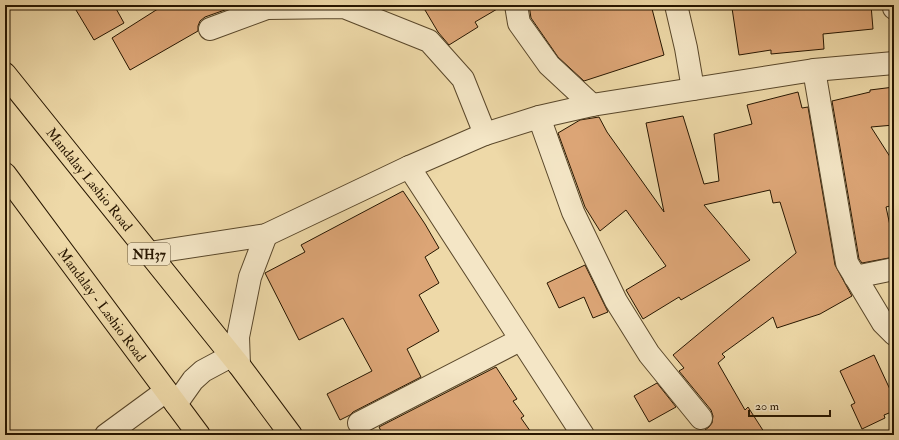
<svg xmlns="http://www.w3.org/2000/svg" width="899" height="440" font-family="'IM FELL Double Pica',serif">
  <rect width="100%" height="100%" fill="#eed9a8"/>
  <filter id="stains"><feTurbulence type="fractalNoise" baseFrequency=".005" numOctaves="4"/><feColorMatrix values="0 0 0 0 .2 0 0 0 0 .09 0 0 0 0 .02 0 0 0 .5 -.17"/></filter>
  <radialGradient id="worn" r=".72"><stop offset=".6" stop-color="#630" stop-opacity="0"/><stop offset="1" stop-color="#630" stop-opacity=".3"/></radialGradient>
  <g fill="#dca576" stroke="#271600">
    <path d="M73,5H114L124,23L94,40Z"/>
    <path d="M164,5H239L205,17L200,21L198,26V31L130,70L112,38Z"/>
    <path d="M422,5H504L475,22L478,27L449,45L438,32Z"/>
    <path d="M529,5H651L664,55L584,81L558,57L531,18Z"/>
    <path d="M750,5H871L873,29L823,34L824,49L771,54V50L739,55L732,8Z"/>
    <path d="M894,87V125L871,127L894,163V205L886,207L894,244V257L862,263L859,259L832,101L870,92V90Z"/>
    <path d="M798,92L802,108L808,107L835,265L852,296L820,314L777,328L773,317L722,354L725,357L718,363L745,410L748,407L766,435H708L705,430L709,427L712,423L713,416L711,410L679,371L684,368L673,355L796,253V252L795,250L780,202L773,203L770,190L704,205L750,260L681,300L679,297L643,319L626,290L666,266L626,210L600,231L585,207L558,133L580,120L599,117L607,132L664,212L646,123L683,116L704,184L719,181L714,134L752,124L747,105Z"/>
    <path d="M403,191L425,224L439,248L425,257L439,283L419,295L439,331L407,349L421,377L353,412L350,415L340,420L327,394L372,371L343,318L299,340L265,273L305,252L301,245Z"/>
    <path d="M585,265L608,312L593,318L584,297L559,308L547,283Z"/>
    <path d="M874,355L894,398V411L884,415L885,418L862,429L851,405L855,403L840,371Z"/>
    <path d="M496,367L517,399L513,401L524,416L521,418L533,435H383L379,427Z"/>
    <path d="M657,383L676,407L649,422L634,396Z"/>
  </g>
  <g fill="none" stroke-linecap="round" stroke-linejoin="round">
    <g stroke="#59472a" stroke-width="24">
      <g id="minor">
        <path d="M516,5L519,23L549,65L592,105"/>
        <path d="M676,5L686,48L693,89"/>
        <path d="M894,5V8"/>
        <path d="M210,29L267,8L344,7L429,41L463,79L485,134"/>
        <path d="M814,70L847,263L883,323L894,334"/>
        <path d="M539,117L573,212L616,301L649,354L701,418"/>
        <path d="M409,167L583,435"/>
        <path d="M149,253L266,235L409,167L485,134L539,117L592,105L814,70L894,63"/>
        <path d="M855,277L894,269"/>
        <path d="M239,365L238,337L250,277L266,235"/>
        <path d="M176,404L193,380L203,371L231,356"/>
        <path d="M359,423L520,340"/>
        <path d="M106,435L166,391"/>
      </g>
    </g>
    <g stroke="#271600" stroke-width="24">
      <g id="highway">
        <path id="s1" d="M5,74L239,365L291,435"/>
        <path id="s2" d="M5,174L199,435"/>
      </g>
    </g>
    <use href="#minor" stroke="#f4e6c6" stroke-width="22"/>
    <use href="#highway" stroke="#eed9a8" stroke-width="22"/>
  </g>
  <g text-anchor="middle" stroke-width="3" stroke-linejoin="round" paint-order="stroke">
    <rect fill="#f4e6c6" stroke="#64543b" stroke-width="1" x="128" y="243" width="42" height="22" rx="3"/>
    <g font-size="13" font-weight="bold" fill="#271600">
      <text x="149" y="259">NH37</text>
    </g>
    <g font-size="14" fill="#271600" stroke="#f4e6c6">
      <text dy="5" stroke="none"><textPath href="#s1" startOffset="135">Mandalay Lashio Road</textPath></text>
      <text dy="5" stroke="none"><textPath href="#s2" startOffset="163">Mandalay - Lashio Road</textPath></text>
    </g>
  </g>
  <rect width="899" height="440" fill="none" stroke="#eed9a8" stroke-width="20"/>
  <rect x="6" y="6" width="887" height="428" fill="none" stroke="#271600" stroke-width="2"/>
  <rect x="10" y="10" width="879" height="420" fill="none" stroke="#271600"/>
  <path d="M749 410v6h81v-6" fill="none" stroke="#271600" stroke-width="2"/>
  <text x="755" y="410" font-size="12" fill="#271600" stroke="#f4e6c6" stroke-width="3" paint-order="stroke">20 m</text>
  <rect width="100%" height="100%" filter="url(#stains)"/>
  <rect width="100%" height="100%" fill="url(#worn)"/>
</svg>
